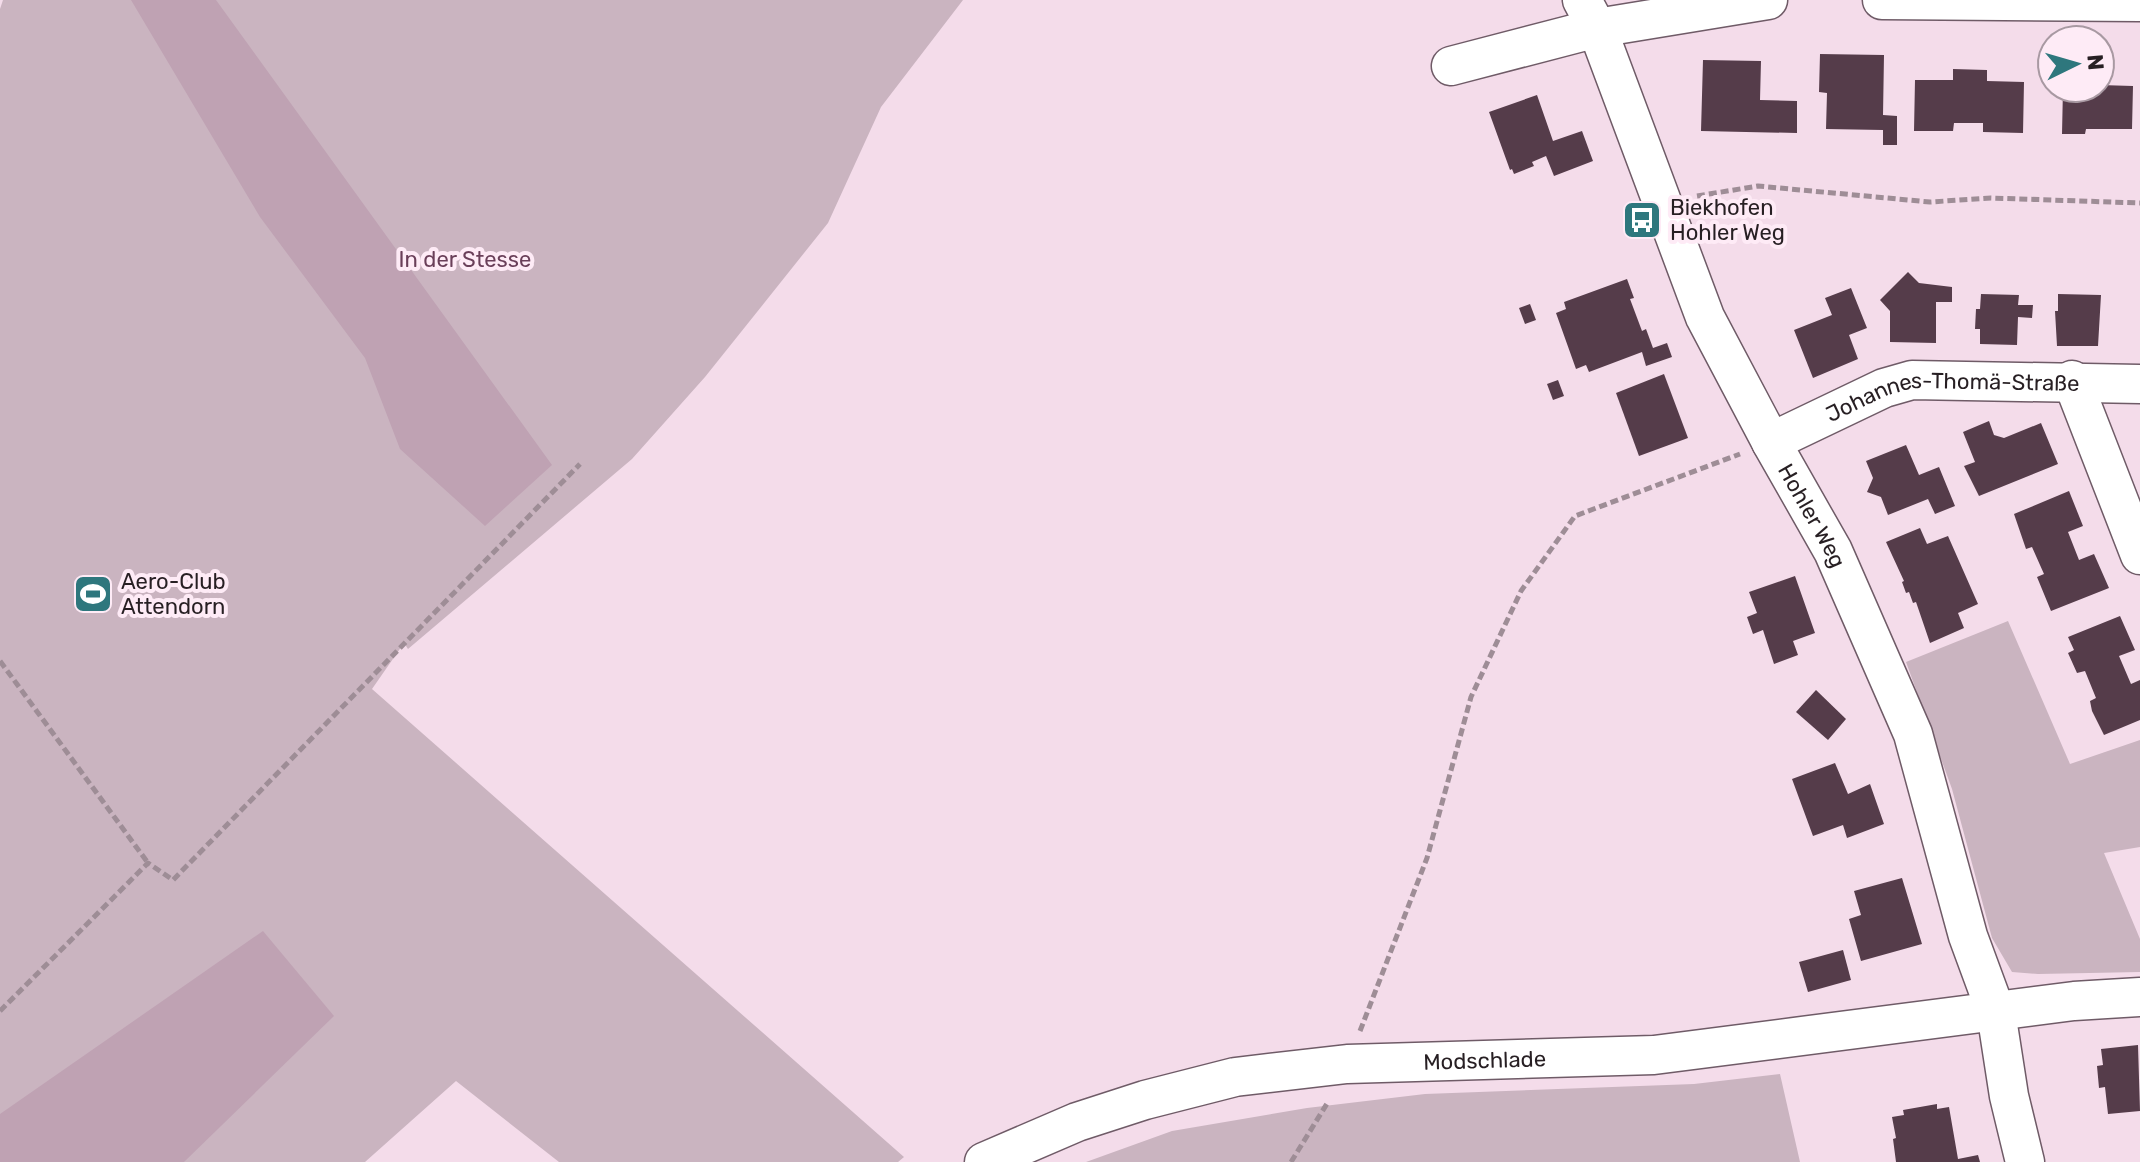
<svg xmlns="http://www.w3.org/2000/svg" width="2140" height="1162" font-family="Rubik,sans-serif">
  <rect width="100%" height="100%" fill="#f4dcea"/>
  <g fill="#cab4c0">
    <path d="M3,0H963L881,107L828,223L705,377L632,459L408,649L404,643L372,689L904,1157L898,1162H559L456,1081L365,1162H0V9Z"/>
    <path d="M2008,621L2070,764L2140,740V847L2104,853L2140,939V972L2038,974L2012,972L1992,938L1952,789L1906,662Z"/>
    <path d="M1780,1074L1800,1162H1086L1172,1131L1307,1108L1425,1094L1694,1084Z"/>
  </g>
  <g fill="#bfa2b3">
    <path d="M131,0H216L552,465L485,526L400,449L365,358L260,217Z"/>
    <path d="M263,931L334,1016L184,1162H0V1114Z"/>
  </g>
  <g fill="#553c4a">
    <path d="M1820,54L1884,55L1883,115L1897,116V145H1883V130L1826,129L1827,93L1819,92Z"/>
    <path d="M1703,60L1761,61L1760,100L1797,101V133L1701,131Z"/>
    <path d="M1953,69L1987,70V81L2024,82L2023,133L1983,132V123H1954L1953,131H1914L1915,80H1953Z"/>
    <path d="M2100,85L2133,86L2132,129H2086L2085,134H2062L2063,88H2100Z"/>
    <path d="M1537,95L1553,141L1582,131L1593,161L1554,176L1546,156L1532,162L1534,166L1514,174L1512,169L1510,170L1489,112Z"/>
    <path d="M1908,272L1919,283L1952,287V302H1936V343L1890,342V311L1880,300Z"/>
    <path d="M1627,279L1634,298L1630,299L1642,331L1646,329L1653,348L1667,343L1672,357L1646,366L1642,352L1589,372L1586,365L1576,369L1556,313L1566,309L1564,302Z"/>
    <path d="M1851,288L1867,328L1849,335L1858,359L1813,378L1794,330L1832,315L1825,298Z"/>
    <path d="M1981,294L2019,295L2018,305H2033L2032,318L2018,317L2017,345L1980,344V329H1975L1976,309H1980Z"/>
    <path d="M2058,294L2101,295L2098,346H2057L2055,311H2058Z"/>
    <path d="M1530,304L1536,320L1525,324L1519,308Z"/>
    <path d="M1664,374L1688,438L1639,456L1616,393Z"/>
    <path d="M1558,380L1564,396L1553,400L1547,384Z"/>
    <path d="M1989,421L1994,435L2004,438L2041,423L2058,464L1979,496L1964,466L1975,462L1963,432Z"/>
    <path d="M1906,445L1919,475L1939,467L1955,506L1935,514L1928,499L1888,515L1881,497L1867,492L1873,478L1866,461Z"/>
    <path d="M2069,491L2083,526L2068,532L2079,560L2094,554L2109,588L2051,611L2037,577L2044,574L2032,547L2026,549L2014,514Z"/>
    <path d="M1920,528L1927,544L1948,536L1978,604L1958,613L1964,628L1930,643L1916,602L1913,603L1909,592L1906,593L1902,582L1904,581L1886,542Z"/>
    <path d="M1795,576L1815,633L1793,641L1798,655L1774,664L1763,630L1753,634L1747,617L1757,613L1749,592Z"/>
    <path d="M2120,616L2135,650L2119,656L2131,684L2140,680V720L2104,735L2092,711L2090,701L2096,698L2085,671L2077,673L2068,653L2074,650L2068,637Z"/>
    <path d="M1816,690L1846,719L1828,740L1796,712Z"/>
    <path d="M1835,763L1848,794L1870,784L1884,824L1847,838L1843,825L1813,836L1792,779Z"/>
    <path d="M1902,878L1922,944L1861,961L1849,919L1861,915L1854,891Z"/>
    <path d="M1843,950L1851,980L1808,992L1799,962Z"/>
    <path d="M2138,1045L2140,1111L2108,1114L2105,1087L2099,1088L2097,1066L2103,1065L2101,1049Z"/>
    <path d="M1937,1104V1109L1949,1107L1958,1159L1978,1155L1980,1162H1896L1893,1139L1896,1138L1892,1117L1904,1115L1903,1110Z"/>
  </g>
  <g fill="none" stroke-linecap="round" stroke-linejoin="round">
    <g stroke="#6f5b67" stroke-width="41">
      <g id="street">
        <path id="s1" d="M1582,0L1597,28L1705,317L1771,442L1833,551L1913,734L1968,936L1996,1012L2009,1096L2025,1162"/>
        <path d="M1882,0L2140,2"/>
        <path d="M1451,66L1597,28L1768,0"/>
        <path d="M2072,380L2140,555"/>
        <path id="s2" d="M1771,442L1884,388L1912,380L2140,384"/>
        <path id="s3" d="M984,1162L1077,1122L1145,1100L1235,1077L1347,1064L1654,1055L2074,1001L2140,997"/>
      </g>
    </g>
    <g stroke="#9e8d96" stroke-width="5" stroke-dasharray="8 4" stroke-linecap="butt">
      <path d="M1697,196L1758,186L1930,202L1991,198L2140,203"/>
      <path d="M0,661L148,863"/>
      <path d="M0,1011L148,863L173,880L580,464"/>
      <path d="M1360,1031L1427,858L1471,697L1521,591L1575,516L1740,454"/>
      <path d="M1291,1162L1328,1102"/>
    </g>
    <use href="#street" stroke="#fff" stroke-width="38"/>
  </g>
  <defs>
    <g id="bus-square" transform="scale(2)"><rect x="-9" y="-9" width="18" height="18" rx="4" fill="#2e777d" stroke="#feebf6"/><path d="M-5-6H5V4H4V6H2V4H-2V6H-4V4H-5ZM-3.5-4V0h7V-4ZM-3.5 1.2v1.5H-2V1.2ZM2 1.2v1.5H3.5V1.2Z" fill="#fff"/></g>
    <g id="stadium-square" transform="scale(2)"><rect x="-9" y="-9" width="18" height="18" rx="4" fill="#2e777d" stroke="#feebf6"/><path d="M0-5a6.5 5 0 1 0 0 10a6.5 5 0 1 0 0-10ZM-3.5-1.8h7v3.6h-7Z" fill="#fff"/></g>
  </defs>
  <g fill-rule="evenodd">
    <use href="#bus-square" x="1642" y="220"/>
    <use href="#stadium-square" x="93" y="594"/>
  </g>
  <g text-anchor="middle" stroke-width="8" stroke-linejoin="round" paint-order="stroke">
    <g font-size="22" fill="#271f23" stroke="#feebf6" text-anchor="start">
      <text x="1670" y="215">Biekhofen<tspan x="1670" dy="25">Hohler Weg</tspan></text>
      <text x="121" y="589">Aero-Club<tspan x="121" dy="25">Attendorn</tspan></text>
    </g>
    <g font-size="22" fill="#6a3f59" stroke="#feebf6">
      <text x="465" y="267">In der Stesse</text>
    </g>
    <g font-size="22" fill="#271f23" stroke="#feebf6">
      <text dy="8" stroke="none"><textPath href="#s2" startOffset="192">Johannes-Thomä-Straße</textPath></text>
      <text dy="8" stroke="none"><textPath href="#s1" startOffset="566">Hohler Weg</textPath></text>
      <text dy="8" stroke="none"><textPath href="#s3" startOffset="516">Modschlade</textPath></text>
    </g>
  </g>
  <g transform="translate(2076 64) rotate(85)"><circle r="38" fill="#feebf6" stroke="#a899a2" stroke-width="2"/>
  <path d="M0-6L14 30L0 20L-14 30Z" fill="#2e777d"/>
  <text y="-12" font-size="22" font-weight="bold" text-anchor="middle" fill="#271f23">N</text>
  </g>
</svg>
